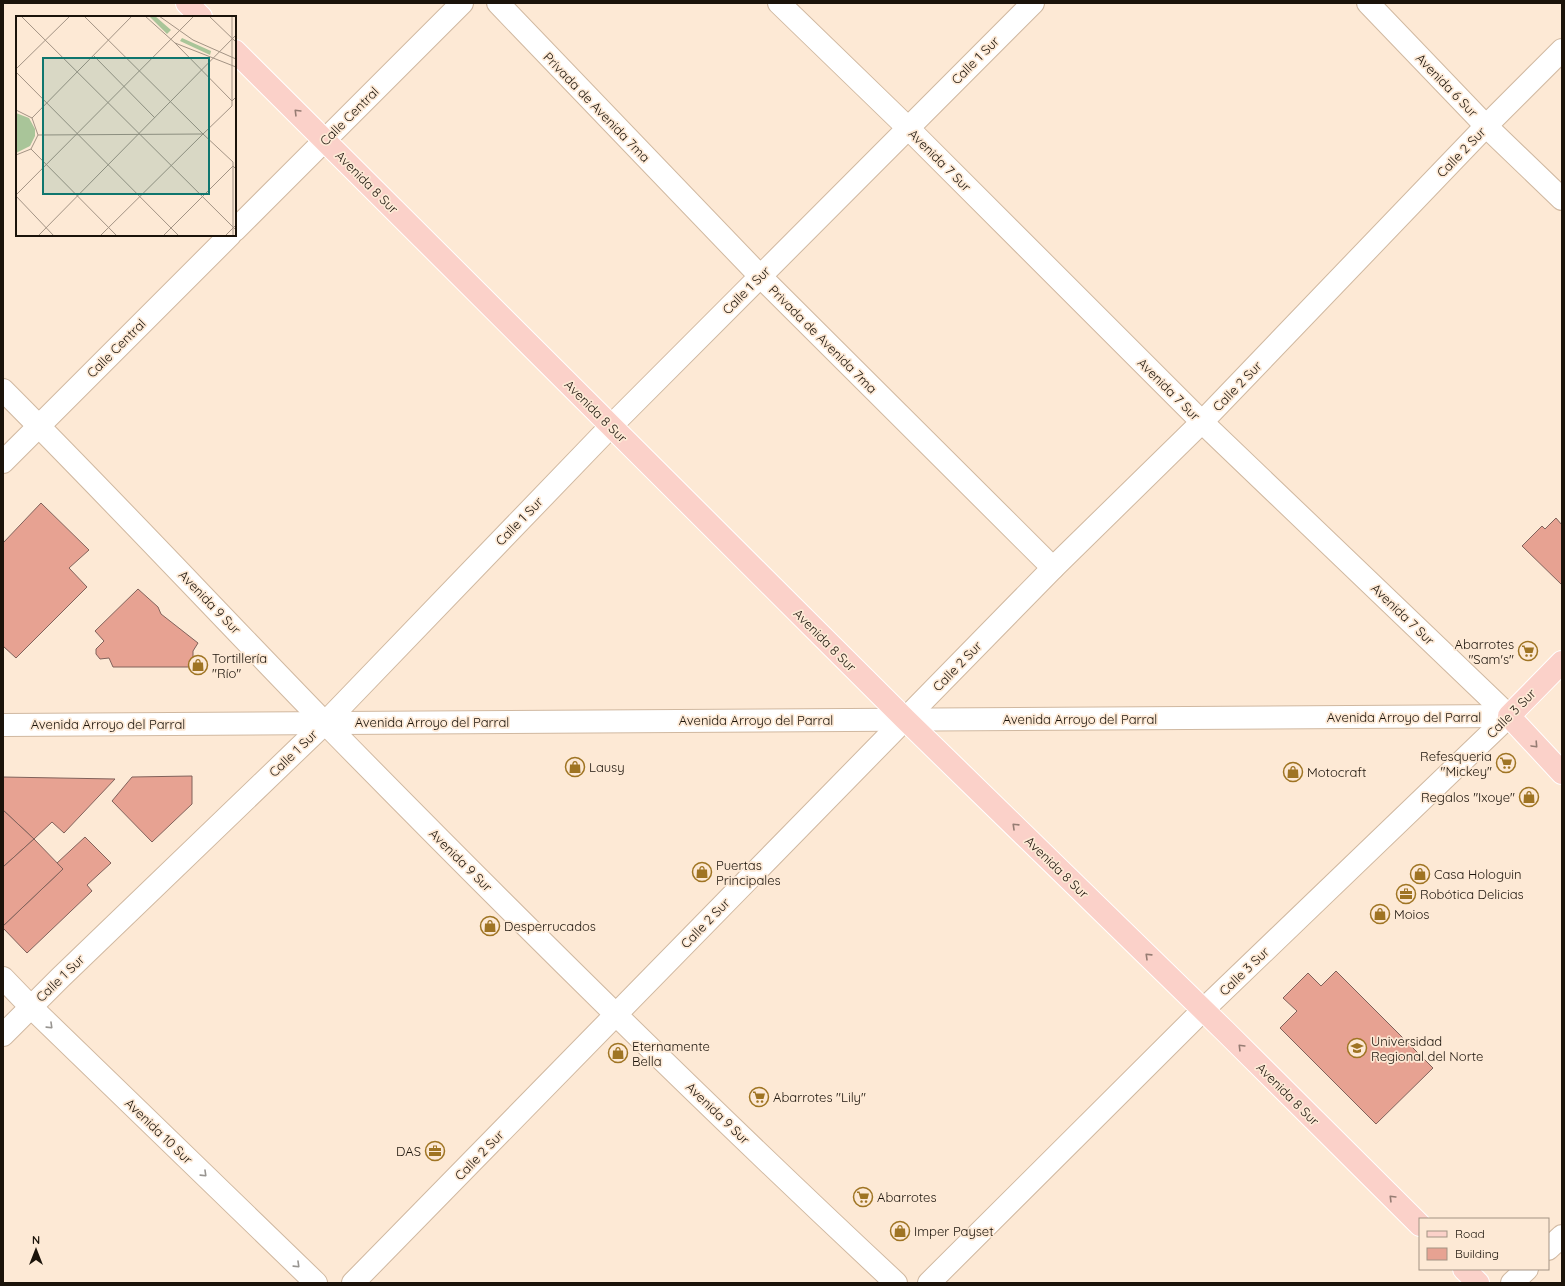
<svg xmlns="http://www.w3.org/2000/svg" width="1565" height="1286" font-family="Quicksand,sans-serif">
  <rect width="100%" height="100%" fill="#fde9d5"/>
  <g fill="#e7a292" stroke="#81625b">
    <path d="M41,503L89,550L69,568L87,587L16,658L3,646V543Z"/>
    <path d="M1556,518L1562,525V585L1522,546L1542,526L1545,529Z"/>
    <path d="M138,589L158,607L161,614L198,643L193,651V667H113L109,658L100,659L96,654V649L104,641L95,631Z"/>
    <path d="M192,776V804L152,842L112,801L132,777Z"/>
    <path d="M3,777L115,779L64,833L52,822L34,839L3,810Z"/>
    <path d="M3,810L34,839L3,867Z"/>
    <path d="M85,837L111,863L87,885L92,891L27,953L3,928V926L63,869L57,863Z"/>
    <path d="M34,839L63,869L3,926V867Z"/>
    <path d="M1336,971L1433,1068L1376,1124L1280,1028L1297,1011L1283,998L1308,973L1321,986Z"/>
  </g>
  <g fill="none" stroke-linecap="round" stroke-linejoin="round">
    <g stroke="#d0b8a0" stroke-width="24">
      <g id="minor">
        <path d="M498,3L760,276L1053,568"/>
        <path d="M779,3L908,128L1202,422L1509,716"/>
        <path d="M1368,3L1486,126L1562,199"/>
        <path d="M235,230L462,3"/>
        <path d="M3,390C112,499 217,612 325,723C511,913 701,1101 896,1283"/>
        <path d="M3,462L230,235"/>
        <path d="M3,725L1509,716"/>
        <path d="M3,978L31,1007L316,1283"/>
        <path d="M3,1035L61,977L325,723L611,426L1033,3"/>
        <path d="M1548,1249L1562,1236"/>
        <path d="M353,1283L1053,568L1202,422L1486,126L1562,50"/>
        <path d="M929,1283L1203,1010L1509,716"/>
        <path d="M1512,1283L1527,1269"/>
      </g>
    </g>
    <g stroke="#fff" stroke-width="24">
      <g id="major">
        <path d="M187,3L201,17"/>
        <path d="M235,51L905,719L1225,1031L1420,1225"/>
        <path d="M1562,662L1509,716L1562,773"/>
        <path d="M1464,1269L1478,1283"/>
      </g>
    </g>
    <use href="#minor" stroke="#fff" stroke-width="22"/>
    <use href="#major" stroke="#fbd1c9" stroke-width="22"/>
  </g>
  <defs><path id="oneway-chevron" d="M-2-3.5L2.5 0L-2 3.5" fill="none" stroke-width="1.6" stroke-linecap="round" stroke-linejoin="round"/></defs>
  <g stroke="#967c73">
    <use href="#oneway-chevron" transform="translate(297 112) rotate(-135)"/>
    <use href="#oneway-chevron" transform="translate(1535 745) rotate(47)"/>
    <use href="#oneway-chevron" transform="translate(1015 826) rotate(-136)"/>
    <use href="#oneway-chevron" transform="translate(1148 956) rotate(-136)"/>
    <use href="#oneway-chevron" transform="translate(1241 1047) rotate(-135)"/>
    <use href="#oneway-chevron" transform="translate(1392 1198) rotate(-135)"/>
  </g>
  <g stroke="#989591">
    <use href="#oneway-chevron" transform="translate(50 1026) rotate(44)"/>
    <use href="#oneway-chevron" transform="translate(204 1174) rotate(44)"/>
    <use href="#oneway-chevron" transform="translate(297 1265) rotate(44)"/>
  </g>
  <defs>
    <g id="supermarket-ring" transform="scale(1)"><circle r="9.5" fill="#fde9d5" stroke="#9f7423" stroke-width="1.5"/><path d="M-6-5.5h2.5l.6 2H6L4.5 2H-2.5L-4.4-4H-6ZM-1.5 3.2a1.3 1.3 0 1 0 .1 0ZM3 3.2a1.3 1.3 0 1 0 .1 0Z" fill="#9f7423"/></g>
    <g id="shop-ring" transform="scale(1)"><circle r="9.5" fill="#fde9d5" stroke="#9f7423" stroke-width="1.5"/><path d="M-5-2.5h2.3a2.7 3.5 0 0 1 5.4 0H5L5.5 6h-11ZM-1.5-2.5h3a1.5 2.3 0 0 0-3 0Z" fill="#9f7423"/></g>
    <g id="office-ring" transform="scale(1)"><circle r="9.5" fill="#fde9d5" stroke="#9f7423" stroke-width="1.5"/><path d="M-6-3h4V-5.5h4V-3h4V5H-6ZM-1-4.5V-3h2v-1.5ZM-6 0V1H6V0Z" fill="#9f7423"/></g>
    <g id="university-ring" transform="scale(1)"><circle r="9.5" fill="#fde9d5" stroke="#9f7423" stroke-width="1.5"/><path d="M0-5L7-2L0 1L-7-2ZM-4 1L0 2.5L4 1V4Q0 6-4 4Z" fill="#9f7423"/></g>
  </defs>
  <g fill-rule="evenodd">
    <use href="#supermarket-ring" x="1528" y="651"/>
    <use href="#shop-ring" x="198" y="665"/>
    <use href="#supermarket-ring" x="1506" y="763"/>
    <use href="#shop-ring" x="575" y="767"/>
    <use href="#shop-ring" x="1293" y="772"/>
    <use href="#shop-ring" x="1529" y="797"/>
    <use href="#shop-ring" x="702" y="872"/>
    <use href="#shop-ring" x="1420" y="874"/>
    <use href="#office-ring" x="1406" y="894"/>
    <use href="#shop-ring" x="1380" y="914"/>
    <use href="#shop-ring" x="490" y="926"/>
    <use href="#university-ring" x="1357" y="1048"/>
    <use href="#shop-ring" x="618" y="1053"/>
    <use href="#supermarket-ring" x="759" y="1097"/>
    <use href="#office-ring" x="435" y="1151"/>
    <use href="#supermarket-ring" x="863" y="1197"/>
    <use href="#shop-ring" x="900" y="1231"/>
  </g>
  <g text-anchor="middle" stroke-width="3.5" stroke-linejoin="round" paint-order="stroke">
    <g font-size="13" fill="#1b130a" stroke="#fde9d5">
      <text transform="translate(975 60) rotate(-45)" y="5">Calle 1 Sur</text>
      <text transform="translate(1447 85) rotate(46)" y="5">Avenida 6 Sur</text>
      <text transform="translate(597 107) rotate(46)" y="5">Privada de Avenida 7ma</text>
      <text transform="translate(349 116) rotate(-45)" y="5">Calle Central</text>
      <text transform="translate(1461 152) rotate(-46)" y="5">Calle 2 Sur</text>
      <text transform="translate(940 160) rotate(45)" y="5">Avenida 7 Sur</text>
      <text transform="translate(367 182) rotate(45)" y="5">Avenida 8 Sur</text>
      <text transform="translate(746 290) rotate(-45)" y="5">Calle 1 Sur</text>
      <text transform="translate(823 339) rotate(45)" y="5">Privada de Avenida 7ma</text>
      <text transform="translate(116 348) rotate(-45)" y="5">Calle Central</text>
      <text transform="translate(1237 386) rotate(-46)" y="5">Calle 2 Sur</text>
      <text transform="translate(1169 389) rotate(45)" y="5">Avenida 7 Sur</text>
      <text transform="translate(596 411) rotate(45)" y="5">Avenida 8 Sur</text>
      <text transform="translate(519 521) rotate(-46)" y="5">Calle 1 Sur</text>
      <text transform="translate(210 602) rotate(46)" y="5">Avenida 9 Sur</text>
      <text transform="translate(1403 614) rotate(44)" y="5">Avenida 7 Sur</text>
      <text transform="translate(825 640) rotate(45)" y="5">Avenida 8 Sur</text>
      <text transform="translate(957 666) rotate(-46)" y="5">Calle 2 Sur</text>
      <text transform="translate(1511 713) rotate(-45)" y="5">Calle 3 Sur</text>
      <text x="1404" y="722">Avenida Arroyo del Parral</text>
      <text x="1080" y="724">Avenida Arroyo del Parral</text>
      <text x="756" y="725">Avenida Arroyo del Parral</text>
      <text x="432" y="727">Avenida Arroyo del Parral</text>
      <text x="108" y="729">Avenida Arroyo del Parral</text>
      <text transform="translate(293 753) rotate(-44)" y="5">Calle 1 Sur</text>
      <text transform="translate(461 860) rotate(45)" y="5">Avenida 9 Sur</text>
      <text transform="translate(1057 867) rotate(44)" y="5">Avenida 8 Sur</text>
      <text transform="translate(705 923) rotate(-46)" y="5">Calle 2 Sur</text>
      <text transform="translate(1244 971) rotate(-44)" y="5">Calle 3 Sur</text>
      <text transform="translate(60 978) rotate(-44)" y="5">Calle 1 Sur</text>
      <text transform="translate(1288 1094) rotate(45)" y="5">Avenida 8 Sur</text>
      <text transform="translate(718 1113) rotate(44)" y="5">Avenida 9 Sur</text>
      <text transform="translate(159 1131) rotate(44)" y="5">Avenida 10 Sur</text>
      <text transform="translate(479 1155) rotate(-46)" y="5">Calle 2 Sur</text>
    </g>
    <g font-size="13" fill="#1b130a" stroke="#fde9d5" text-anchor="start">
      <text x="1514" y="649" text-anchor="end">Abarrotes<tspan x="1514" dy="15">"Sam's"</tspan></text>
      <text x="212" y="663">Tortillería<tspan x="212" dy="15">"Río"</tspan></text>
      <text x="1492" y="761" text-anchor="end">Refesqueria<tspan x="1492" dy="15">"Mickey"</tspan></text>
      <text x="589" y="772">Lausy</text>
      <text x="1307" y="777">Motocraft</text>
      <text x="1515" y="802" text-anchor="end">Regalos "Ixoye"</text>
      <text x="716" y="870">Puertas<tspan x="716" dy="15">Principales</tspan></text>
      <text x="1434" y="879">Casa Hologuin</text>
      <text x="1420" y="899">Robótica Delicias</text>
      <text x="1394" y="919">Moios</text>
      <text x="504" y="931">Desperrucados</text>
      <text x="1371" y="1046">Universidad<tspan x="1371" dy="15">Regional del Norte</tspan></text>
      <text x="632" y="1051">Eternamente<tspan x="632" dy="15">Bella</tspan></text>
      <text x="773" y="1102">Abarrotes "Lily"</text>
      <text x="421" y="1156" text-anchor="end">DAS</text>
      <text x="877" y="1202">Abarrotes</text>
      <text x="914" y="1236">Imper Payset</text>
    </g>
  </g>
  <g transform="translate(16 16)">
    <rect width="220" height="220" fill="#fde9d5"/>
    <path d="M133,0H139L155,14L151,18ZM166,22L195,35L194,39L164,25ZM0,97L13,102L19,113V120L14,130L0,137Z" fill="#a9c599"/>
    <path fill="none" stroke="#a39384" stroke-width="1" d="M5,0L220,214M68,0L187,118M129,0L159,27L220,51M143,0L177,24L220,43M193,0L220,26M159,27L216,85L220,81M78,40L139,102M0,53L54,0M0,56L163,220M216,90V0M216,90L187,118L217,146M0,94L16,102L22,119L15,133L0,139M16,102L116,0M22,119L187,118M15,133L101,220M217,146V220M0,179L178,0M0,180L38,220M22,220L220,19M84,220L187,118M147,220L217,150L220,153M209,220L220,209"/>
    <path fill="#0f766e" fill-opacity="0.15" stroke="#0f766e" stroke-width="2" d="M27,42H193V178H27Z"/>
    <rect width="220" height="220" fill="none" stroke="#1b130a" stroke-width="2"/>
  </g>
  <rect width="1565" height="1286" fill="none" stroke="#1b130a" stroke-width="8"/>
  <rect x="1419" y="1218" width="130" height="52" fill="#fde9d5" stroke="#a39384"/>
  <rect x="1427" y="1231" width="20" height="6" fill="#fbd1c9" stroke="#a39384"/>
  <text x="1455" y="1238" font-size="12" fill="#1b130a">Road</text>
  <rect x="1427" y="1248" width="20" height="12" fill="#e7a292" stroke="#a39384"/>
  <text x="1455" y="1258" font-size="12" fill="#1b130a">Building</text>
  <g transform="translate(36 1250)" stroke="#fde9d5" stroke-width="3" paint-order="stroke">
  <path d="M0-3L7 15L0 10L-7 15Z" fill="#1b130a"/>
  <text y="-6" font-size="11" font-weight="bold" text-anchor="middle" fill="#1b130a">N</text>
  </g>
</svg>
